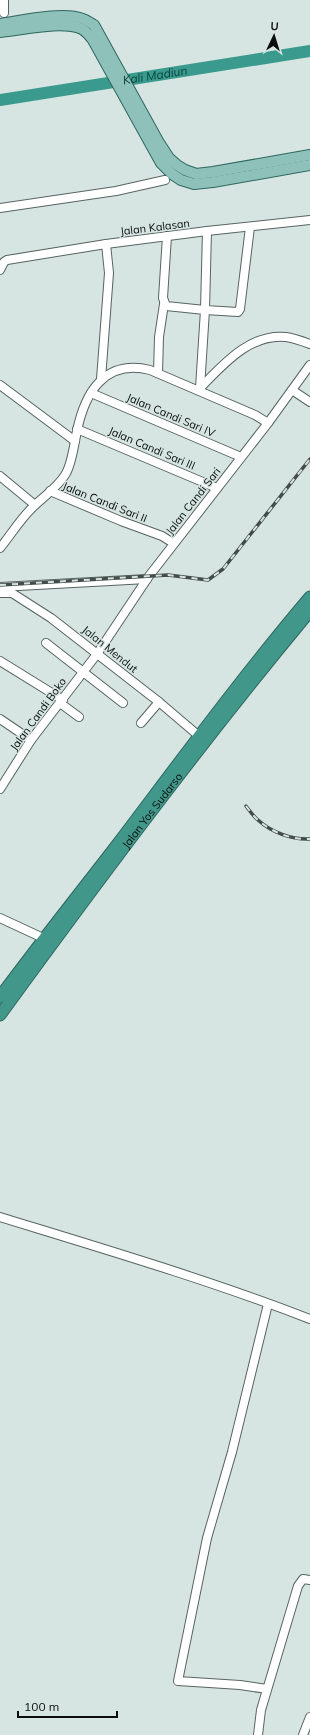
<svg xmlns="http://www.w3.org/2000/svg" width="310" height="1735" font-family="Mulish,sans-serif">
  <rect width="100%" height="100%" fill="#d6e5e2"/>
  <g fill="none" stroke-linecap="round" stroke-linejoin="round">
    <path stroke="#3a9a8e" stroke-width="12" id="s1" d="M0,100L310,51"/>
    <g stroke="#576462" stroke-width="10">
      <g id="minor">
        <path d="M4,13V0"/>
        <path d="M0,208L116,191L165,180"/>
        <path d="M207,231L205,310L238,312L240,309L250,227"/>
        <path d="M167,236L163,298L166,306L205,310L200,388"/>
        <path d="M0,270L4,262L7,260L106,244L207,231L310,220"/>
        <path d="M158,373L159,337L164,304"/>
        <path d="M101,379L109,273L106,244"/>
        <path d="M0,385L75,441"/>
        <path d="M198,390C222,366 249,333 286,337C294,338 302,341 310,344"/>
        <path d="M292,390L310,402"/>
        <path d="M91,393L241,457"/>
        <path d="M77,429L217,488"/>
        <path d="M0,476L35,505"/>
        <path d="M50,491L121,521L162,536L173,543"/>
        <path d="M0,548C11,535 20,519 33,507C43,497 57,488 65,475C72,465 74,444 77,431C85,392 105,359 150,370L255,415L268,423"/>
        <path d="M0,587L147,579"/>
        <path d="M0,593H12L51,618L159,702L199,736"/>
        <path d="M46,643L123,703"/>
        <path d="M0,661L63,700"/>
        <path d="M60,703L79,717"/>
        <path d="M0,719L31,740"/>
        <path d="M141,723L159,702"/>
        <path d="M0,789L31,740L97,654L149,576L268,423L310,365"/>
        <path d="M0,918L43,938"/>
        <path d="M0,1217C104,1249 209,1280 310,1319"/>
        <path d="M267,1689L240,1685L178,1681L207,1538L232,1452L268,1304"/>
        <path d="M258,1735L261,1710L298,1586L303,1579L310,1580"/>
        <path d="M303,1735L310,1717"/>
      </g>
    </g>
    <g stroke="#2e675f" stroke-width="12">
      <g id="major">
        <path d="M0,24C21,21 63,11 83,19C87,20 90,23 94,25L158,141L169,158L177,165L185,170L196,174L213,172L310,155"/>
        <path d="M0,32C23,30 61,20 82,29C87,32 90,36 93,40L161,163L172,174L181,180L194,184L213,182L310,165"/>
      </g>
    </g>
    <g stroke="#2e675f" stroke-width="13">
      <g id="highway">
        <path d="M0,997C39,944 80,893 120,841C182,759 243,676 310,597"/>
        <path id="s2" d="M0,1015C100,878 202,741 310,611"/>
      </g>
    </g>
    <use href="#minor" stroke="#fff" stroke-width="8"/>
    <use href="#major" stroke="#8ec1b9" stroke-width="10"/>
    <use href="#highway" stroke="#42978b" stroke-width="11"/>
    <g stroke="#444c4a" stroke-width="3.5">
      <g id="rail">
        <path d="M0,585L168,575L208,580L223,569L310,459"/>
        <path d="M246,806C250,811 253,816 258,820C271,832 292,840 310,839"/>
      </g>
    </g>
    <use href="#rail" stroke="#d6e5e2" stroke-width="2" stroke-dasharray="6" stroke-linecap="butt"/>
  </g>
  <g text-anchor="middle" stroke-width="3" stroke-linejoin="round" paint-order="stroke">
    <g font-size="11" fill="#090e0d" stroke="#d6e5e2">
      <text transform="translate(155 227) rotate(-7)" y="4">Jalan Kalasan</text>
      <text transform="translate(171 415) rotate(23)" y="4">Jalan Candi Sari IV</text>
      <text transform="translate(152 448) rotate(23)" y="4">Jalan Candi Sari III</text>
      <text transform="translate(193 501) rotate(-52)" y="4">Jalan Candi Sari</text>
      <text transform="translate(105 502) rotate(22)" y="4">Jalan Candi Sari II</text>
      <text transform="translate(110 649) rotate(39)" y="4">Jalan Mendut</text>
      <text transform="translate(38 714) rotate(-54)" y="4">Jalan Candi Boko</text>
      <text dy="4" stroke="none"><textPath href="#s2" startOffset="255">Jalan Yos Sudarso</textPath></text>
    </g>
    <g font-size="12" font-style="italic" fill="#033f39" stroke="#d6e5e2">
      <text dy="4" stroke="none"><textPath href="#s1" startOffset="157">Kali Madiun</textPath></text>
    </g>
  </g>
  <g transform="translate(274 36) rotate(4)" stroke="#d6e5e2" stroke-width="3" paint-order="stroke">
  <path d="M0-3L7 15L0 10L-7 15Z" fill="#090e0d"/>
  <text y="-6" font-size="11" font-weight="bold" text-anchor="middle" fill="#090e0d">U</text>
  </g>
  <path d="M18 1711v6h99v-6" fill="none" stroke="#090e0d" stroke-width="2"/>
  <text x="24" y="1711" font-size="12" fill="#090e0d" stroke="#d6e5e2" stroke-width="3" paint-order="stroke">100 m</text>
</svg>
